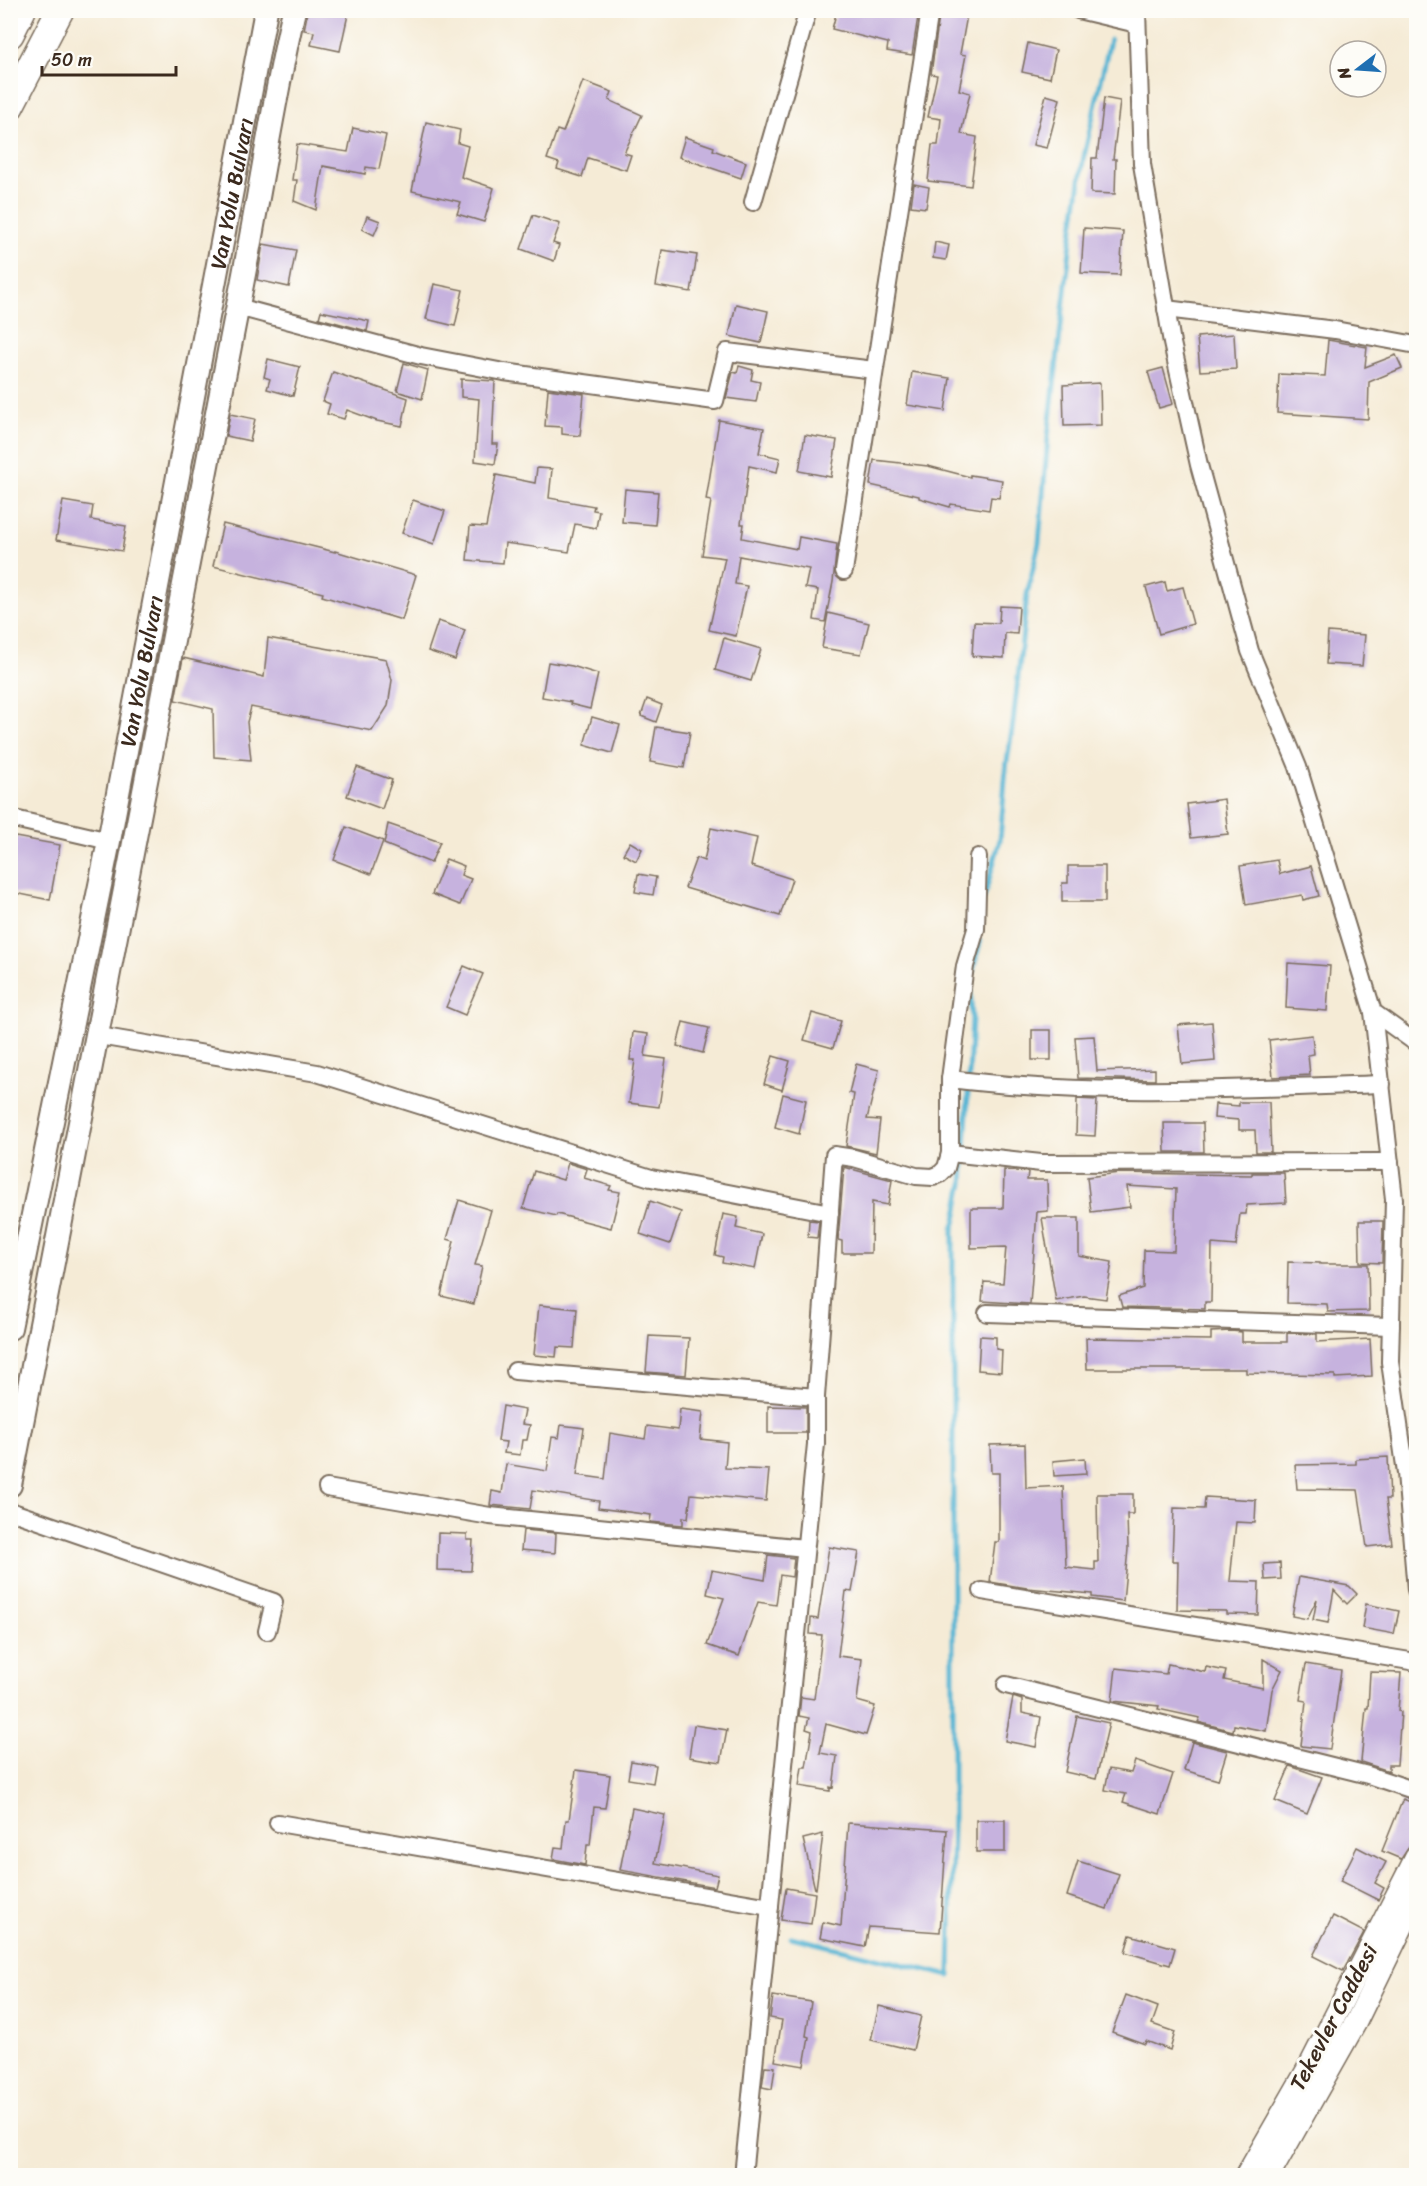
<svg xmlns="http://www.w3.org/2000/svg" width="1427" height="2186" font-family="Sriracha,sans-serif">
  <rect width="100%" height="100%" fill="#fdfcf7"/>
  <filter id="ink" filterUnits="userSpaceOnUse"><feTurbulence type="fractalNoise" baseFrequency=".0167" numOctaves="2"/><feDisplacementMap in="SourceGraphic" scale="12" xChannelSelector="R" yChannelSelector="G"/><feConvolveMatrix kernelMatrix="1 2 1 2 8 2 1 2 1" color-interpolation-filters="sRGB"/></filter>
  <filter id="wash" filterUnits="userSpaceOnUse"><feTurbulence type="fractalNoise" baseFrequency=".008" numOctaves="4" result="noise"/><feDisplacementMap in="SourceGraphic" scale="24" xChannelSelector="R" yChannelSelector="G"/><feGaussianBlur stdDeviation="1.35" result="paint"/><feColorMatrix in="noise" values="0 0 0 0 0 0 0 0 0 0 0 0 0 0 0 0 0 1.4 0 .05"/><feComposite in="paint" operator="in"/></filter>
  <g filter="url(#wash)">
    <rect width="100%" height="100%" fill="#f5ebd6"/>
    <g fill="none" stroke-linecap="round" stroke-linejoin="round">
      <g stroke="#56b5d4" stroke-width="5">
        <path d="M984,897L1000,840L1006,768L1013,723L1027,595L1039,543L1048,437L1071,241L1083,161L1110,40"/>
        <path d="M791,1937L950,1976L953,1825V1229C959,1215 958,1199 963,1184L972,1019L970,983L980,942"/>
      </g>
    </g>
    <g id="blocks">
      <g fill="#c6b2de">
        <path d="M308,10H349L340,51L311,45L314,32L304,30Z"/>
        <path d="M837,10H919L912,55L887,51L888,43L832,29Z"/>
        <path d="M940,10H968L960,54L966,55L959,90L970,93L961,134L977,137L971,186L928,181L932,145H938L941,119L928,117L937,75L931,74Z"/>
        <path d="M1028,43L1056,50L1050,78L1022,72Z"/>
        <path d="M583,81L612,92L609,100L642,115L624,153L631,155L626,170L588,158L582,177L557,169L559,163L547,159L557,130L563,132Z"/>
        <path d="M1046,95L1060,99L1047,148L1033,145Z"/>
        <path d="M1104,98L1120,101L1113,159H1116L1115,194L1091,193L1092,158H1097Z"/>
        <path d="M426,122L460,130L458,143L468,146L461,177L494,188L484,222L457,214L461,202L412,191Z"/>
        <path d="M353,128L386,135L379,169L366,167L365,174L323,166L316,210L294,201L297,180H292L297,144L348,152Z"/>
        <path d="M685,137L714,147L713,150L746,162L741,178L679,157Z"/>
        <path d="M914,184L929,187L926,208L911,206Z"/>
        <path d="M533,215L560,224L553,243L559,245L554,261L521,249Z"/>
        <path d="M367,216L380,221L374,235L362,229Z"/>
        <path d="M1084,228L1123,231L1120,275L1081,273Z"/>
        <path d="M935,242L949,245L946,260L933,258Z"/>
        <path d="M263,244L296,250L289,287L257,280Z"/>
        <path d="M662,250L697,255L691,292L656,286Z"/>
        <path d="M434,284L463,290L455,326L426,319Z"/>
        <path d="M736,304L768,311L761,343L729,336Z"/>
        <path d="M321,311L369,321L367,331L319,318Z"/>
        <path d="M1234,334L1236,369L1200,371L1197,337Z"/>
        <path d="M1328,340L1367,347L1365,367L1396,355L1402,368L1369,382L1368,419L1277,413L1279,374L1325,376Z"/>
        <path d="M268,359L300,367L293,396L267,389L270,379L264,377Z"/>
        <path d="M404,363L428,370L422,399L397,391Z"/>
        <path d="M739,366L753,370L751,380L760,382L756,402L726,398L733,372L737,373Z"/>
        <path d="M1163,368L1173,404L1159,408L1148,372Z"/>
        <path d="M333,372L408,398L402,426L377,421L347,410L344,419L327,414L330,404L323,401Z"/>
        <path d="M912,372L950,378L945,411L907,405Z"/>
        <path d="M461,379L495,381L492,444H498L495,464L475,461L479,399L461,397Z"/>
        <path d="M1100,383L1101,425L1064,426L1063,385Z"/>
        <path d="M548,389L584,394L580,436L562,434V427L545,426Z"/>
        <path d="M230,414L255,419L250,441L226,436Z"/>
        <path d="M719,420L764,428L759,453L780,458L777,472L749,466L741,524H744L742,538L797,549L799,537L837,544L833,582L825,622L814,620L818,590L805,588L809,569L739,556L735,584L747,586L736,636L709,630L725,558L702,555L711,501L706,500Z"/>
        <path d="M805,435L837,440L831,477L799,471Z"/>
        <path d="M874,460L928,466L970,477V475L1002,480L999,498L991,497L989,510L951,504L950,507L919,498V496L870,485Z"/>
        <path d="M537,468L552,469L549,498L594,506L593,510L599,511L596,528L575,524L569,552L505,543L503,563L467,560L470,526L486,527L496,475L535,483Z"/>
        <path d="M625,489L658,492L655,525L622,522Z"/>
        <path d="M413,500L445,511L434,544L402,533Z"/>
        <path d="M63,501L93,506L91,520L126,526L122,551L56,540Z"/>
        <path d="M223,524L335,552V551L416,575L402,620L322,596L323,593L213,566Z"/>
        <path d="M1165,582L1167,591L1183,587L1193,624L1159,634L1146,587Z"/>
        <path d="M1000,606L1019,607L1017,634L1005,633L1004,658L972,656L974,622L999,623Z"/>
        <path d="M828,613L869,623L861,654L822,648Z"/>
        <path d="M438,621L465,630L455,660L428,651Z"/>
        <path d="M1328,632L1365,635L1362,666L1326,664Z"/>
        <path d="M268,638L386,659L392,680L388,706L372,731L251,707L247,722L251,760L214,757L213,709L175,700L183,658L264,677Z"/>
        <path d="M724,638L761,649L751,681L715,670Z"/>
        <path d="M548,662L572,666L598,674L590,709L570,704L571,702L542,697Z"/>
        <path d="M647,699L662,705L656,722L641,716Z"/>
        <path d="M592,717L620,725L612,753L584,745Z"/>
        <path d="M656,727L690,732L684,768L650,762Z"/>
        <path d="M357,767L392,780L382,809L347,796Z"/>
        <path d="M1224,799L1228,834L1191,838L1187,804Z"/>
        <path d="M388,824L440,842L431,863L384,844Z"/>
        <path d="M346,827L383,841L371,874L334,860Z"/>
        <path d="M711,828L757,838L751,866L792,879L780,916L685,888L696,858L704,861Z"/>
        <path d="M10,836L60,845L50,900L10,892Z"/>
        <path d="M630,842L642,849L636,861L623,854Z"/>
        <path d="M446,859L464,866L461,875L471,879L460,905L432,894Z"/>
        <path d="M1277,860L1280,874L1311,866L1319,896L1303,900L1302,895L1246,905L1240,866Z"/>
        <path d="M1068,866H1105V902H1062V883H1068Z"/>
        <path d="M638,874L656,877L653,895L635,892Z"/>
        <path d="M1288,963L1330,966L1327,1011L1286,1008Z"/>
        <path d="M464,966L483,974L465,1015L446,1007Z"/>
        <path d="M812,1013L841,1021L833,1048L804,1040Z"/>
        <path d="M683,1022L709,1028L703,1053L677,1046Z"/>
        <path d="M1212,1022L1215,1061L1182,1064L1178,1025Z"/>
        <rect x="1032" y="1030" width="19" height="30"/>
        <path d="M633,1032L648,1034L645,1056L666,1059L659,1107L629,1103L635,1060H630Z"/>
        <path d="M1312,1035L1314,1054L1308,1055L1310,1075L1273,1077L1269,1040Z"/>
        <path d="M1094,1036L1097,1071L1155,1069V1080L1078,1078L1075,1037Z"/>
        <path d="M773,1056L790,1061L782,1090L764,1084Z"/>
        <path d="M856,1064L879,1070L867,1119L880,1120L876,1153L846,1146L854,1094L849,1093Z"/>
        <path d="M783,1094L806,1100L799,1134L775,1127Z"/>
        <path d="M1077,1099L1097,1100L1095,1136L1076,1135Z"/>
        <path d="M1239,1102H1269L1271,1152H1256L1255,1130H1239V1120L1214,1118L1215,1104L1239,1106Z"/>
        <path d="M1164,1123H1203L1204,1152H1165Z"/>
        <path d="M568,1163L587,1169L584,1178L611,1186L609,1190L620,1192L611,1228L557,1214L556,1216L523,1208L534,1171L563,1180Z"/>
        <path d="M844,1167L892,1180L888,1205L872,1202L871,1253H842V1241L838,1240Z"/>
        <path d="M1004,1170L1028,1172L1027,1180H1047L1048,1211L1037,1212L1030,1304L982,1301L984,1282L1003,1283L1006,1247L971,1248V1208H1003Z"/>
        <path d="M1119,1173L1252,1175V1173H1284L1286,1203L1247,1205L1246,1214H1240L1236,1246L1212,1244L1211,1302H1205V1309L1122,1307L1119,1296L1143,1288L1144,1250L1174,1251L1176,1189L1127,1186L1130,1207L1091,1212L1087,1177Z"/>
        <path d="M459,1200L491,1210L475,1265L482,1266L474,1304L441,1296L454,1241L447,1239Z"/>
        <path d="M650,1201L681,1212L670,1244L640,1234Z"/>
        <path d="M723,1214L738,1217L736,1228L762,1234L755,1269L722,1263L723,1257L715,1255Z"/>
        <path d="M1042,1218H1079V1256L1112,1262L1106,1299L1084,1296L1056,1301Z"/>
        <path d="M809,1220L819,1221L817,1238L808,1237Z"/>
        <path d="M1359,1221H1383L1382,1263L1360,1262Z"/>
        <path d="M1288,1262L1320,1263V1264H1368L1369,1311L1328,1312L1327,1304L1287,1303Z"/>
        <path d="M539,1305L577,1309L574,1348L557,1347L556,1357L534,1355Z"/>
        <path d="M1231,1331L1242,1332V1342H1287V1333L1317,1334V1342L1370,1339L1372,1376L1335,1378V1375L1246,1373V1369H1087L1086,1338L1211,1340V1332Z"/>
        <path d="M649,1336L689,1338L686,1375L646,1372Z"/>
        <path d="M980,1336L996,1337V1349L1002,1350L1001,1372L978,1370Z"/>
        <path d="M503,1406L525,1410L522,1424L530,1425L527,1440H522L520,1455L504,1453L506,1442L498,1441Z"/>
        <path d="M768,1406L806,1407V1433H768Z"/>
        <path d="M680,1409L703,1412L700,1439L727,1442L725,1468L769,1470L766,1501L691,1494L688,1518L683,1517V1525L650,1522L651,1515L598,1508L599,1501L533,1490L530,1509L490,1505L492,1491L502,1493L506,1464L547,1471L552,1437L559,1438L561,1425L584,1428L577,1475L605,1479L610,1433L645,1439L647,1426L678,1430Z"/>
        <path d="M1025,1444L1026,1488L1063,1486L1066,1567L1095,1570V1562H1098L1097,1494H1133V1514H1127L1128,1549L1123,1601L1092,1597V1594L1027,1588L990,1582L995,1542H999V1473H991L990,1445Z"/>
        <path d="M1388,1457L1390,1499H1386L1392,1544L1367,1547L1358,1490L1297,1489L1295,1465L1356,1464V1459Z"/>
        <path d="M1085,1458L1086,1474L1054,1476L1053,1461Z"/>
        <path d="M1205,1497L1256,1500L1255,1523L1236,1522L1230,1581L1259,1582L1258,1615L1226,1614V1611L1177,1610L1178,1561H1172L1174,1508L1204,1509Z"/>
        <path d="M523,1530L556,1533L555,1553L521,1550Z"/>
        <path d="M438,1533L467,1534V1540H473L471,1571L437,1570Z"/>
        <path d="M829,1547L859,1552L852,1592L846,1591L838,1656L862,1659L857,1701L875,1706L866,1735L826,1724L820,1753L837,1756L833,1788L830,1787V1791L799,1786L802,1767H806L812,1731L806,1729L809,1718L799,1716L801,1697L814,1699L822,1635L810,1634L811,1618L818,1619Z"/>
        <path d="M768,1555L794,1558L792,1577L780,1575L776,1605L758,1602L739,1656L707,1645L724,1598L707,1594L712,1570L765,1580Z"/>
        <path d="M1280,1563L1281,1579L1265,1580L1264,1564Z"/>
        <path d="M1299,1577L1349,1586L1357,1594L1347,1604L1334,1590L1328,1623L1313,1620L1317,1599L1307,1619L1292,1616Z"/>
        <path d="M1366,1604L1399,1611L1394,1634L1362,1628Z"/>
        <path d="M1263,1659L1282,1670L1272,1690L1266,1731L1234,1725L1233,1731L1198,1722L1200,1718L1158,1709L1159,1706L1112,1701L1116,1668L1166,1674L1168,1664L1205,1672L1206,1667L1226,1671L1224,1680L1263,1688Z"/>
        <path d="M1306,1664L1341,1670L1330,1749L1301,1746L1306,1701L1300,1700Z"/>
        <path d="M1370,1672L1401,1673L1398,1711L1401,1712L1397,1765H1389V1771L1361,1762L1366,1708H1368Z"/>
        <path d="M1013,1697L1022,1700V1713L1041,1717L1036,1747L1005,1741Z"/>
        <path d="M1077,1716L1109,1723L1096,1779L1065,1772Z"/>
        <path d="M694,1725L727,1730L721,1762L689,1757Z"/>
        <path d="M1192,1742L1227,1751L1218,1780L1184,1770Z"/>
        <path d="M631,1761L656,1765L653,1783L628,1779Z"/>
        <path d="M1135,1761L1173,1774L1160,1814L1123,1802L1126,1794L1105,1790L1109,1769L1131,1773Z"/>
        <path d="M1290,1766L1322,1777L1307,1814L1275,1801Z"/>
        <path d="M576,1770L610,1775L605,1808L594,1807L590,1845H587L585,1865L553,1859L555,1847L563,1848L566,1820H569Z"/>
        <path d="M1403,1799L1416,1804V1844L1409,1847L1401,1859L1382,1851Z"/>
        <path d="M632,1808L665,1815L655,1863L718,1875L715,1887L620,1870Z"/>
        <rect x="976" y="1820" width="29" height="32"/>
        <path d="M848,1823L947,1830L940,1932L869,1927L865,1947L820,1938L823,1922L841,1926Z"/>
        <path d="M823,1834L816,1889H815L803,1839Z"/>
        <path d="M1357,1847L1386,1862L1375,1883L1384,1888L1378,1900L1340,1881Z"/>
        <path d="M1078,1861L1119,1874L1107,1909L1067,1896Z"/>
        <path d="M786,1888L815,1893L811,1924L781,1920Z"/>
        <path d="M1333,1916L1364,1932L1343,1971L1313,1956Z"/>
        <path d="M1130,1935L1175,1948L1170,1965L1125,1952Z"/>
        <path d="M1126,1995L1158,2007L1152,2024L1175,2032L1170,2050L1146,2041L1145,2044L1112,2032Z"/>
        <path d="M773,1996L811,2002L806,2036L809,2037L804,2066L775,2061L782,2020L770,2018Z"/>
        <path d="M879,2006L921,2016L913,2050L871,2040Z"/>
        <path d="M765,2066L775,2067L772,2089L762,2087Z"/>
      </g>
    </g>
  </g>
  <g filter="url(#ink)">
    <use href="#blocks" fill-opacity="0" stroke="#7c6e5e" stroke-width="1.5"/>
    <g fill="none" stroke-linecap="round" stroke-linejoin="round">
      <g stroke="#7c6e5e" stroke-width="20">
        <g id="minor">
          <path d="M1078,10L1137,24"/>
          <path d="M1137,10L1142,164L1172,343L1199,465L1250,651L1298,767L1373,1012L1394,1199L1390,1362L1406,1473L1416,1590"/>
          <path d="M753,202L808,10"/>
          <path d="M238,307L421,356L504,372L715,401L727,352L874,370"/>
          <path d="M1166,309L1335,330L1416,345"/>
          <path d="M844,571L930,10"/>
          <path d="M10,818L109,841"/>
          <path d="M1373,1012L1416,1043"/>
          <path d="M99,1036L317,1073L651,1178L830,1213"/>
          <path d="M950,1079C1093,1097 1238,1089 1382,1084"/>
          <path d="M950,1153L1041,1163L1390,1162"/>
          <path d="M987,1313L1391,1326"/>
          <path d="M515,1371L816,1397L834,1155L854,1158L916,1176L933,1177L940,1174L946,1168L950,1153V1079L965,966L976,929L978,857"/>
          <path d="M327,1488L490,1516L805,1548"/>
          <path d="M10,1511L274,1602L267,1631"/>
          <path d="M982,1591L1416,1662"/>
          <path d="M1006,1685L1368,1775L1416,1791"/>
          <path d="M278,1823L770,1907"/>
          <path d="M743,2176L816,1444V1397"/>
        </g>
      </g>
      <g stroke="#7c6e5e" stroke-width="24">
        <g id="tertiary">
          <path d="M1246,2176L1311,2063L1416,1857"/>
          <path d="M1269,2176L1356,2022L1416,1899"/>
        </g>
      </g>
      <g stroke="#7c6e5e" stroke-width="26">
        <g id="secondary">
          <path id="s1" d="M10,1328L109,841L266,10"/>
          <path d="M10,1485C88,1095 158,704 236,315C257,213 271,111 294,10"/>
        </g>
      </g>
      <g stroke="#7c6e5e" stroke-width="30">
        <g id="trunk">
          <path d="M10,34L22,10"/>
          <path d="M10,106L60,10"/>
        </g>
      </g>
      <use href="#minor" stroke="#fff" stroke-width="16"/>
      <use href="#tertiary" stroke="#fff" stroke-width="21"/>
      <use href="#secondary" stroke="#fff" stroke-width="22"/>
      <use href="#trunk" stroke="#fff" stroke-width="27"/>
    </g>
  </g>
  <g text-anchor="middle" stroke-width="6" stroke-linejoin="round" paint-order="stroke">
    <g font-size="22" fill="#3b2a1e" stroke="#fdfcf7">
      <text dy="8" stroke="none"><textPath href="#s1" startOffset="1156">Van Yolu Bulvarı</textPath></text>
      <text dy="8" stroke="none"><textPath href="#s1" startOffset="670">Van Yolu Bulvarı</textPath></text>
      <text transform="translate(1333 2017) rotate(-62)" y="8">Tekevler Caddesi</text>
    </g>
  </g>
  <rect width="1427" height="2186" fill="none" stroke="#fdfcf7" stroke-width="36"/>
  <g transform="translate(1358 69) rotate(253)"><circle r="28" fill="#fdfcf7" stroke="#afa8a0" stroke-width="1.5"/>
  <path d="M0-4.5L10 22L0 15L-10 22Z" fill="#1f6fb2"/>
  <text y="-9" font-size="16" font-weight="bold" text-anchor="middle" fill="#3b2a1e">N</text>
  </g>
  <path d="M42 66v9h134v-9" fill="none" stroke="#3b2a1e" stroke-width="3"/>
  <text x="51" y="66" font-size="18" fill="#3b2a1e" stroke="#fdfcf7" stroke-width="4.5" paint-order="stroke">50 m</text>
</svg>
